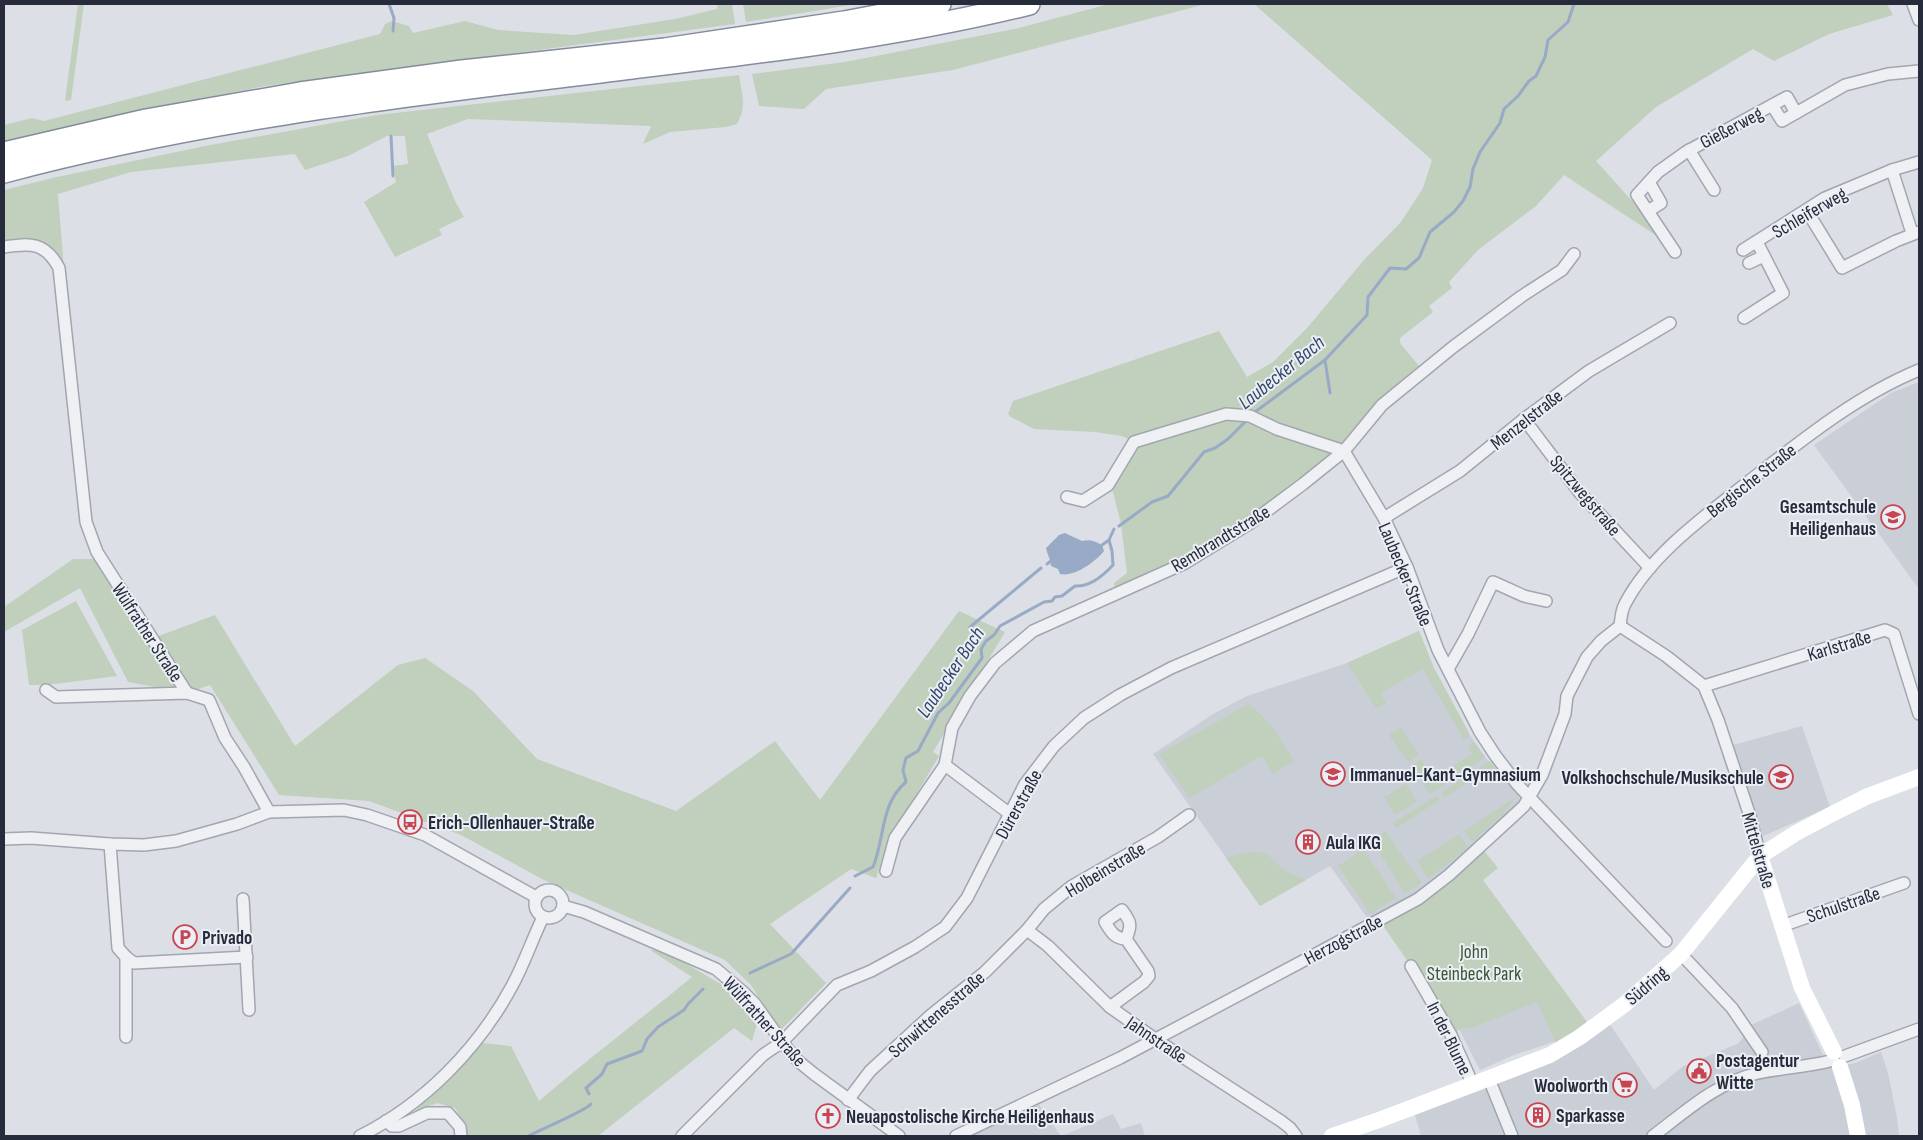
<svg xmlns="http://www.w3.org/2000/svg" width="1923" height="1140" font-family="'Sofia Sans Condensed',sans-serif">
  <rect width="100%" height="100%" fill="#dcdfe6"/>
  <g fill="#caced7">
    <path d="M1919,382V589L1814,445L1891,393Z"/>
    <path d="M1419,631L1434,668L1470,735L1485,757L1515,789L1524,806L1449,875L1379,920L1368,919L1330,866L1260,906L1153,754L1213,714L1247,696L1347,663Z"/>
    <path d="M1802,726L1830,807L1763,836L1730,746Z"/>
    <path d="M1540,999L1559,1040L1514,1055L1480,1070L1458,1027Z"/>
    <path d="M1799,1003L1829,1068L1855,1063L1881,1052L1888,1073L1897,1117L1899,1136H1421L1415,1115L1544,1066L1609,1023L1654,1090L1682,1067L1739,1043L1751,1025Z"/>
    <path d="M1035,1099L1061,1136H956Z"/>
    <path d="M1113,1114L1121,1129L1141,1123L1145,1136H1062Z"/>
  </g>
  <g fill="#c1cfbd">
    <path d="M78,4H84L71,100L65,101Z"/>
    <path d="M718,4H732L735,24L265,86L150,109L4,145V125L32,118L44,121L380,34L385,24L392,21L409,26L413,33L465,21L498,30L574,35L675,19L717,9Z"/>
    <path d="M743,4H857L746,22Z"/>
    <path d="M1109,4H1206L953,70L826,89L804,109L759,106L752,74L845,62L1019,28Z"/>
    <path d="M1254,4H1887L1893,15L1829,34L1774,61L1753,49L1656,107L1596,161L1642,212L1657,236L1564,175L1536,206L1478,250L1449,282L1452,288L1429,306L1433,312L1400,338V343L1423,371L1344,451L1252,522L1116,594L1114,583L1127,573L1121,524L1112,488L1134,442L1122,436L1095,432L1034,429L1011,417L1008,414L1013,401L1219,331L1247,377L1273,362L1307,328L1364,260L1401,222L1423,188L1432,160Z"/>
    <path d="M739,75C742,95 747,106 737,124L726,127L670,132L643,144L651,126L468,119L427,134L455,201L464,217L439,229L442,235L395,257L364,202L396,182L393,166L408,164L405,136H387L348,156L305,170L295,154L131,172L58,194L64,269L33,240L4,241V190L57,177L205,146L377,115Z"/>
    <path d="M73,559H94L148,640L215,615L295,746L398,665L425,658L473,691L537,759L676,811L775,741L820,800L959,611L1005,632L933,752L939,756L899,824L894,826L876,878L851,869L770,924L826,983L780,1031L751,985L725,960L544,880L461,835L369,801L279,795L210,685L187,693L128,682L80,588L4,632V607Z"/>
    <path d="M76,601L117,676L47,685H29L22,630Z"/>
    <path d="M1419,631L1434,668L1470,735L1464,740L1423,669L1380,693L1386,703L1376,708L1347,663Z"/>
    <path d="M1249,704L1273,727L1294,761L1273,774L1262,756L1189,798L1159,754Z"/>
    <path d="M1401,727L1419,755L1408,762L1389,735Z"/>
    <path d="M1474,742L1485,757L1430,794L1411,766L1421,759L1434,778L1472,754L1468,746Z"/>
    <path d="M1490,761L1498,772L1492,776L1490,768L1444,798L1441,793Z"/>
    <path d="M1406,784L1417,802L1395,815L1384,797Z"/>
    <path d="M1436,796L1440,800L1396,828L1393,823Z"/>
    <path d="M1516,797L1504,813L1472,842L1464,831Z"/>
    <path d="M1385,831L1422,883L1405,893L1372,841Z"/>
    <path d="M1459,834L1468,848L1428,879L1417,861Z"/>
    <path d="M1481,847L1498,868L1483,880L1587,1022L1556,1044L1537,1002L1471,1028C1462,1028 1457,1029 1451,1035L1411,966L1379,920L1418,899Z"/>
    <path d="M1363,849L1396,898L1370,914L1338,866Z"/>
    <path d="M1255,851L1267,854L1285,871L1306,880L1260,906L1226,858Z"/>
    <path d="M650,950L665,951L727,988L757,1024L752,1041L734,1028L598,1136H465L467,1128L455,1108L437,1103L414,1112L483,1043L511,1046L539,1101C589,1058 641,1019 692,977Z"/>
  </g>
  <path fill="#98aac5" d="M1065,533L1082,541C1090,539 1094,541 1102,545L1104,551C1095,562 1075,577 1060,574L1058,569L1051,566C1051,560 1047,554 1046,548L1059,535Z"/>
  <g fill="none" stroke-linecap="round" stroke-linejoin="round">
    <g stroke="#98aac5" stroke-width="3">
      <path d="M389,4L394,18L393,31"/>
      <path d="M391,136L393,176"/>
      <path d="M1325,360L1330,393"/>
      <path d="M1251,415L1325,360L1367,315L1368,297L1390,268L1406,269L1419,258L1430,232L1454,212L1463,201L1470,187L1473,169L1480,152L1500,123L1504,109L1518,96L1529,81L1536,76L1545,57L1548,40L1568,22L1574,4"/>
      <path d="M1119,526L1152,502L1168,496L1204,452L1215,448L1228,439L1247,420"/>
      <path d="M1102,545L1109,540"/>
      <path d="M1047,564L1051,561"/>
      <path d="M970,627L1041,568"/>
      <path d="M855,876L873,867C885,838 880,804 906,782L903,770L906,758L918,751L938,713L949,703L982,658L981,649L986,641L994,635L1000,626L1044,602L1052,601L1055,597L1062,596L1075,586C1090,587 1103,576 1113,565L1112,551L1109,540L1114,529"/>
      <path d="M750,973L791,954L850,888"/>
      <path d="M589,1094L586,1088L602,1074L607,1064L642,1051L647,1039L658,1027L684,1010L688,1004L703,989"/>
      <path d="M528,1136C540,1130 585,1111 591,1104"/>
    </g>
    <g stroke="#a2a6af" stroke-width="14">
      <g id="street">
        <path d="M1913,4L1919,20"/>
        <path d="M1796,113L1845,85L1888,74L1919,71"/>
        <path d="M1689,150L1714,190"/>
        <path d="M1892,170L1912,233"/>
        <path d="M1648,211L1661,203L1649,182"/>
        <path d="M1807,211L1842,268L1896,241L1919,232"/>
        <path d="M4,247C31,243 45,242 59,268L86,522L97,552L187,693"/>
        <path d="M1743,250L1825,198L1892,170L1919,162"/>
        <path d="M1675,252L1637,195L1658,172L1686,152L1787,97L1796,113L1782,121L1772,105"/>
        <path d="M1749,263L1764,256"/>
        <path d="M1744,318L1783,293L1757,242"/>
        <path d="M1524,419L1580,493L1650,568"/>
        <path d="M1067,497L1083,501L1108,485L1134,442L1226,414L1250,416L1277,429L1344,451L1384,518L1407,567L1438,650L1480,732L1495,755L1517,784L1666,941"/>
        <path d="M1384,518L1460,471L1524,419L1589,371L1670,323"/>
        <path d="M1620,626C1621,619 1621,611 1625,604C1650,555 1705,516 1748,482C1802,440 1856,396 1919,370"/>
        <path d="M1620,626L1666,656L1704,686L1718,720L1750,816L1760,856"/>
        <path d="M1448,669L1468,634L1493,582L1524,596L1546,601"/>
        <path d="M1704,686L1885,630L1894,634L1919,714"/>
        <path d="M46,690L56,697L187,693L209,700L225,738L244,767L269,812"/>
        <path d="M945,765L1010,814"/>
        <path d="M4,839L31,838L110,844L144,845L176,841L237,824L269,812L344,810L367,815L425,835L536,897"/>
        <path d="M110,844L118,948L126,957L134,963L247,957"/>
        <path d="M886,871L895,838L945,765L952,728L970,696L995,663L1033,631L1185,563L1252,522L1303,484L1344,451L1382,405L1453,347L1522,296L1562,270L1574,254"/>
        <circle cx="549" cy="904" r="14"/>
        <path d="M243,899L249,1010"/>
        <path d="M563,906L584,912L716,969L743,992L755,1004L782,1042L798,1061L814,1074L899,1136"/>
        <path d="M1782,926L1904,883"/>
        <path d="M1027,930L1048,946L1110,1007L1155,1039L1281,1121L1290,1128L1296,1136"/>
        <path d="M1681,954L1732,1008L1762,1052"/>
        <path d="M126,957V1037"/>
        <path d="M1411,966L1451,1035L1473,1085"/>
        <path d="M1110,1007L1144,982L1149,976L1148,971L1126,939C1132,925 1131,922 1122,910L1105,922C1111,932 1114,938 1126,939"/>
        <path d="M1845,1056L1919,1029"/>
        <path d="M1489,1079L1512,1136"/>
        <path d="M848,1100L870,1071L931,1015L985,972L1027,930L1044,909L1072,886L1158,837L1189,815"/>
        <path d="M386,1121L392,1126H399L427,1113H448L460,1127L461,1136"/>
        <path d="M360,1136C424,1104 478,1049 512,986C524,964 532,940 543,917"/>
        <path d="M682,1136L763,1055L782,1042L837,985L871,971L915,947L945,927L967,898L1025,784L1054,746L1084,718L1120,695L1171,668L1407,567"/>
        <path d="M956,1136L1120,1058L1301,962L1418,899L1449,875L1524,806L1542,775L1565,714L1567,696L1587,657L1601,641L1620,626"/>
        <path d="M1653,1136C1685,1112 1717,1082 1758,1073C1782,1068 1806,1067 1830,1061"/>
      </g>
    </g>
    <g stroke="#848c9c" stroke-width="24">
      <g id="highway">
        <path d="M4,153L146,120L300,93L462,71L665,49L844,22L940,4"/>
        <path d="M4,172C209,117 421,94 632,68C765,52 899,36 1029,4"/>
      </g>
    </g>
    <use href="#street" stroke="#eef0f4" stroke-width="11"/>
    <g stroke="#fff" stroke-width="16">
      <path d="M1760,856L1802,988L1834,1052"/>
      <path d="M1840,1067L1852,1105L1858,1136"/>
      <path d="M1332,1136L1379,1120L1550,1055L1580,1037L1625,1004L1681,954L1760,856L1796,833L1832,814L1868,796L1919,777"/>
    </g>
    <use href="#highway" stroke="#fff" stroke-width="21"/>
  </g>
  <defs>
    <g id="school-ring" transform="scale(1.25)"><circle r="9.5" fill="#ebeef4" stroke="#c8444e" stroke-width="1.5"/><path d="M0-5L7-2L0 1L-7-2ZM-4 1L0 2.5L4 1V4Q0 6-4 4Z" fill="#c8444e"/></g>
    <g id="university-ring" transform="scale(1.25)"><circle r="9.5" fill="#ebeef4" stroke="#c8444e" stroke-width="1.5"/><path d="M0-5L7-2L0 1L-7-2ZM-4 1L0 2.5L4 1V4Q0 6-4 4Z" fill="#c8444e"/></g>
    <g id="bus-ring" transform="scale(1.25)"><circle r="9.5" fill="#ebeef4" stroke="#c8444e" stroke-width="1.5"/><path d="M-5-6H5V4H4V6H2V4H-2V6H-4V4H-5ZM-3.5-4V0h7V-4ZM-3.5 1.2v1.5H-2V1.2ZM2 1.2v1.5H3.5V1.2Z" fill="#c8444e"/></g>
    <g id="building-ring" transform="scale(1.25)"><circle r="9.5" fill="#ebeef4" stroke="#c8444e" stroke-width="1.5"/><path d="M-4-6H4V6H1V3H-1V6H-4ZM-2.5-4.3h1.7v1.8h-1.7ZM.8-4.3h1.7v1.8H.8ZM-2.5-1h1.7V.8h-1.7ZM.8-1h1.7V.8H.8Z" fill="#c8444e"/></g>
    <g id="parking-ring" transform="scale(1.25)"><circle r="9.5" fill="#ebeef4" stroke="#c8444e" stroke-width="1.5"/><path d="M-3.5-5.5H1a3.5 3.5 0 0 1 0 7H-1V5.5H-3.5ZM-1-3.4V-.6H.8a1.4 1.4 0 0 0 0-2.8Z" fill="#c8444e"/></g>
    <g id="civic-ring" transform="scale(1.25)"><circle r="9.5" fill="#ebeef4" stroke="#c8444e" stroke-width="1.5"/><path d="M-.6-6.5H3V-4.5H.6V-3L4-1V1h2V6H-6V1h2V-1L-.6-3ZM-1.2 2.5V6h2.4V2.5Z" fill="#c8444e"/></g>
    <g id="supermarket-ring" transform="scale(1.25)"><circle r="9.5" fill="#ebeef4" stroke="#c8444e" stroke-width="1.5"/><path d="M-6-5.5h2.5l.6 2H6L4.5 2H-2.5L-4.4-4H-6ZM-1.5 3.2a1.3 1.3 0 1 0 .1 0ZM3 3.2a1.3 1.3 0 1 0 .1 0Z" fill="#c8444e"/></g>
    <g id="church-ring" transform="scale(1.25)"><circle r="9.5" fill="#ebeef4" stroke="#c8444e" stroke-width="1.5"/><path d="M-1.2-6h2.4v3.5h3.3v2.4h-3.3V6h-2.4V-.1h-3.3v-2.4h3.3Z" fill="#c8444e"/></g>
  </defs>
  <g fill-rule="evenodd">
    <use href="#school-ring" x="1893" y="517"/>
    <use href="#school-ring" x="1333" y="774"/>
    <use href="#university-ring" x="1781" y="777"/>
    <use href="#bus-ring" x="410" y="822"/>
    <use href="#building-ring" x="1308" y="842"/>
    <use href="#parking-ring" x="185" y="937"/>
    <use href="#civic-ring" x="1699" y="1071"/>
    <use href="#supermarket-ring" x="1625" y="1085"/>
    <use href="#building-ring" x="1538" y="1115"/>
    <use href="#church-ring" x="828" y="1116"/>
  </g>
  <g text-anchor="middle" stroke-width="4" stroke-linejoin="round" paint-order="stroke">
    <g font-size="19" fill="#262c3b" stroke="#ebeef4">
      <text transform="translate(1731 127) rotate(-28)" y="7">Gießerweg</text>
      <text transform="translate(1809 212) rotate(-30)" y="7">Schleiferweg</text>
      <text transform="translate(1526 419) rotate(-38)" y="7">Menzelstraße</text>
      <text transform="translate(1751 480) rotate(-38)" y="7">Bergische Straße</text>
      <text transform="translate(1586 495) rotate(50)" y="7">Spitzwegstraße</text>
      <text transform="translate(1220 538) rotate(-31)" y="7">Rembrandtstraße</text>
      <text transform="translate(1406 574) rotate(67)" y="7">Laubecker Straße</text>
      <text transform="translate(148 632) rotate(57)" y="7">Wülfrather Straße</text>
      <text transform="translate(1839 645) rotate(-17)" y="7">Karlstraße</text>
      <text transform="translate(1018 804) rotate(-61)" y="7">Dürerstraße</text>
      <text transform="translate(1759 850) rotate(74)" y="7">Mittelstraße</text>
      <text transform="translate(1105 869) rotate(-31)" y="7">Holbeinstraße</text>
      <text transform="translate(1843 904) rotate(-19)" y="7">Schulstraße</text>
      <text transform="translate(1343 939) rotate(-28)" y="7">Herzogstraße</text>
      <text transform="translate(1646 985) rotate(-40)" y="7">Südring</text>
      <text transform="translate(936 1014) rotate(-41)" y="7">Schwittenesstraße</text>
      <text transform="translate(765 1021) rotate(48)" y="7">Wülfrather Straße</text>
      <text transform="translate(1450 1038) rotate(64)" y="7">In der Blume</text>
      <text transform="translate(1157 1039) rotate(34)" y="7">Jahnstraße</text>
    </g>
    <g font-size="19" font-weight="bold" fill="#262c3b" stroke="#ebeef4" text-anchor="start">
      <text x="1876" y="513" text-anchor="end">Gesamtschule<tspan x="1876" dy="22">Heiligenhaus</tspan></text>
      <text x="1350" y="781">Immanuel-Kant-Gymnasium</text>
      <text x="1764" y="784" text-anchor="end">Volkshochschule/Musikschule</text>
      <text x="428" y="829">Erich-Ollenhauer-Straße</text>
      <text x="1326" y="849">Aula IKG</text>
      <text x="202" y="944">Privado</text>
      <text x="1716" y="1067">Postagentur<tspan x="1716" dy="22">Witte</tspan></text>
      <text x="1608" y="1092" text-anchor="end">Woolworth</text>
      <text x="1556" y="1122">Sparkasse</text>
      <text x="846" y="1123">Neuapostolische Kirche Heiligenhaus</text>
    </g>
    <g font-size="19" fill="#385634" stroke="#ebeef4">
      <text x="1474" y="958">John<tspan x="1474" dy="22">Steinbeck Park</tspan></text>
    </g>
    <g font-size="20" font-style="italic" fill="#32486d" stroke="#ebeef4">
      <text transform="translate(1281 372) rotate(-39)" y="7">Laubecker Bach</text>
      <text transform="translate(950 672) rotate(-56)" y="7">Laubecker Bach</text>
    </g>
  </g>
  <rect width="1923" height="1140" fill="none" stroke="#262c3b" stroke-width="10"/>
</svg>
